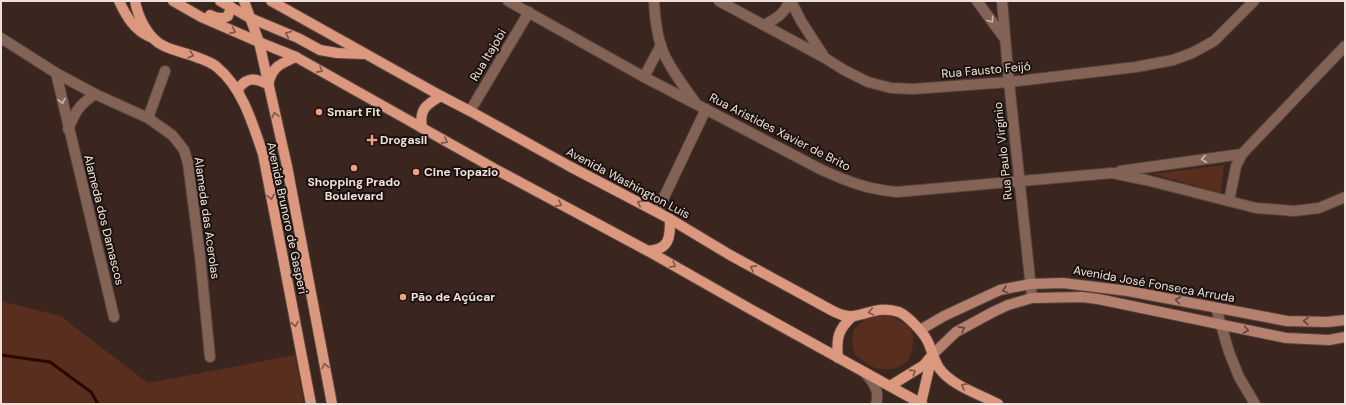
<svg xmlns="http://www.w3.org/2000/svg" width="1346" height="405" font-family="'DM Sans',sans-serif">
  <rect width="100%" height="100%" fill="#3a261f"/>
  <g fill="#5a2e1e">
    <path d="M1224,165L1221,193L1153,174Z"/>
    <path d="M1,301L60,316L148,383L295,355L304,404H1Z"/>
    <path d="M887,315C896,319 906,322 911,330C914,336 914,342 912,349C909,367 894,372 876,368C869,366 861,359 855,355L852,344L854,329L868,318Z"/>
  </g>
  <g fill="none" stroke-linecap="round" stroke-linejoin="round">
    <path stroke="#2a0700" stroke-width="3" d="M1,355L50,362L91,392L98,404"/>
    <g stroke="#57443d" stroke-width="12">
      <g id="minor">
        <path d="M508,1L644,77L822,170C849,182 866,189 897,192L1112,173L1146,180L1256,208L1294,211L1319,208L1345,197"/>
        <path d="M654,1C655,20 657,41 666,58C674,74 685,88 695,102"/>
        <path d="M719,1L825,58L844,70L868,82L891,88L913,89L1009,82L1136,67L1173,60L1192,53L1214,41L1254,1"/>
        <path d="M791,1L801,21L823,55"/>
        <path d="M977,1L1005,39"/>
        <path d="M1002,1L1009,82L1032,298"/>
        <path d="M764,25C775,19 785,14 789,1"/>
        <path d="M1,38L56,73L95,94L148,118L172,135L177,141L184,150L188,163L200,256L210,357"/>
        <path d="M56,73L114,317"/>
        <path d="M644,77L661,45"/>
        <path d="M470,111L529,12"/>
        <path d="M148,118L165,71"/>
        <path d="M68,129C76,111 78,106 95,94"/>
        <path d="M1120,171L1242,154"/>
        <path d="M1229,201L1236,166L1242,154L1345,46"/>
        <path d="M657,212L706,109"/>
        <path d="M1216,308L1229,352L1239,377L1255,404"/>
      </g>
    </g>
    <g stroke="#57443d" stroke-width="12">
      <path id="tertiary" d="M864,372C873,381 880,391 876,404"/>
    </g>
    <g stroke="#57443d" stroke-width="12">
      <g id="secondary">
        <path d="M920,330L944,316L1000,290L1030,284L1063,283L1128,291L1287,321L1327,322L1345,320"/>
        <path d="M933,354L956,332L993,312L1008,305L1032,298L1082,297L1098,299L1286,338L1329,340L1345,337"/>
      </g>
    </g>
    <g stroke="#57443d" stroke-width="12">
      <g id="primary">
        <path d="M119,1C126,16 134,30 150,37"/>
        <path d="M135,1C138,17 148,39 164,46C174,51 186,53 196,57C204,60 212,62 218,68C243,89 253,125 263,154L311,404"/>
        <path d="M173,1L201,17L259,42L296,57L497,170L648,251L752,310L922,404"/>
        <path d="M220,1L250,18L298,38L320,50L337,53L363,54"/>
        <path d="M244,1L259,42L287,166L332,404"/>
        <path d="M271,1L441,96L470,111L569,166L670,219L730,255L831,310C838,314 846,317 854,316C870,313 882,306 899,312C908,316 924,333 928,342C932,351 934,360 939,368C952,386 979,394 998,404"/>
        <path d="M210,15C216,18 222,20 228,16L231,7"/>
        <path d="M269,81C274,65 281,64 296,57"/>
        <path d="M239,94L238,89C248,76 255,78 269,85"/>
        <path d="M422,128C419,110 425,105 441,96"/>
        <path d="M648,251C670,249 670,238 670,219"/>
        <path d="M838,358C836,338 838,329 853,316"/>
        <path d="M890,386L924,365L933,354"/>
        <path d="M921,403L932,356"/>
      </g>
    </g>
    <use href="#minor" stroke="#846357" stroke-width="10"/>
    <use href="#tertiary" stroke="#846357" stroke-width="10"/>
    <use href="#secondary" stroke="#b5816e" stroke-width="10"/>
    <use href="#primary" stroke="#db987f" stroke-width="10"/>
  </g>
  <defs><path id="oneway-chevron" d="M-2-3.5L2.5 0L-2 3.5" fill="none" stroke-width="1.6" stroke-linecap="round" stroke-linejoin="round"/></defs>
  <g stroke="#cab5ad">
    <use href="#oneway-chevron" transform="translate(991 20) rotate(53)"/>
    <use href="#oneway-chevron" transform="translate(62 101) rotate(77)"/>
    <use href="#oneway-chevron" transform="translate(1204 159) rotate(172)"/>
  </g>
  <g stroke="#7b5546">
    <use href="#oneway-chevron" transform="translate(233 31) rotate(24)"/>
    <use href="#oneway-chevron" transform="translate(288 34) rotate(-157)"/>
    <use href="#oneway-chevron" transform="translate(191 55) rotate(19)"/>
    <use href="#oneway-chevron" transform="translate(320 70) rotate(29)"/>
    <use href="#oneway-chevron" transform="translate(275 115) rotate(-103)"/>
    <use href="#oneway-chevron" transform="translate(445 141) rotate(29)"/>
    <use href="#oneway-chevron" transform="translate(271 197) rotate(79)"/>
    <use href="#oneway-chevron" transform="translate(640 203) rotate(-153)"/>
    <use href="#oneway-chevron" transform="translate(559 204) rotate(28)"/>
    <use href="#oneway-chevron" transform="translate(673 265) rotate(30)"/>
    <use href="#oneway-chevron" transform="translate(753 268) rotate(-151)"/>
    <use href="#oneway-chevron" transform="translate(871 312) rotate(168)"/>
    <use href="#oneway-chevron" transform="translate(295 324) rotate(79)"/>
    <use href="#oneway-chevron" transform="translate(325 366) rotate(-101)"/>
    <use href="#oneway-chevron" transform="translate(913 372) rotate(-32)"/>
    <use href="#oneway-chevron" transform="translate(964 386) rotate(-151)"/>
  </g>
  <g stroke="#604439">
    <use href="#oneway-chevron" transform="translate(1005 290) rotate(165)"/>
    <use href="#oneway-chevron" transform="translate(1178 300) rotate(-169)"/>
    <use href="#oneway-chevron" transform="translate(1306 321) rotate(-178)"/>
    <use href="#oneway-chevron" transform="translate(962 329) rotate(-29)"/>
    <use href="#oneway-chevron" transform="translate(1246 330) rotate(11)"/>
  </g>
  <g fill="#f2a081" stroke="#1b120e" stroke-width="1.5">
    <circle cx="319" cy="112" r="4"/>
    <path d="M370 134h4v4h4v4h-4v4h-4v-4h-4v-4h4z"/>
    <circle cx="354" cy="168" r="4"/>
    <circle cx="416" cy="172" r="4"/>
    <circle cx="403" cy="297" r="4"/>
  </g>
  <g text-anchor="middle" stroke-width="4" stroke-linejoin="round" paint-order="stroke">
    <g font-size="12" fill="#efe1dc" stroke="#1b120e">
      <text transform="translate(488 55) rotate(-59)" y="4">Rua Itajobi</text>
      <text transform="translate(986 70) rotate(-5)" y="4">Rua Fausto Feijó</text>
      <text transform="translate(780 132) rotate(27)" y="4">Rua Aristides Xavier de Brito</text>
      <text transform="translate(1003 151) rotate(-96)" y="4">Rua Paulo Virgínio</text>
      <text transform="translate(628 183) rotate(28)" y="4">Avenida Washington Luis</text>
      <text transform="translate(207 218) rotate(82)" y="4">Alameda das Acerolas</text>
      <text transform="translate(287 218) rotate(78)" y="4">Avenida Brunoro de Gasperi</text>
      <text transform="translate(104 220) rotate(76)" y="4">Alameda dos Damascos</text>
      <text transform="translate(1154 284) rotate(10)" y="4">Avenida José Fonseca Arruda</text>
    </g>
    <g font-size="12" font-weight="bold" fill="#efe1dc" stroke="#1b120e" text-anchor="start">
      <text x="327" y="116">Smart Fit</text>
      <text x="380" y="144">Drogasil</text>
      <text x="424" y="176">Cine Topazio</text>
      <text x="354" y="186" text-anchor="middle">Shopping Prado<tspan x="354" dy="14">Boulevard</tspan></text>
      <text x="411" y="301">Pão de Açúcar</text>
    </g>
  </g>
  <rect width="1346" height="405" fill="none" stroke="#efe1dc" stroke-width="4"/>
</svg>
